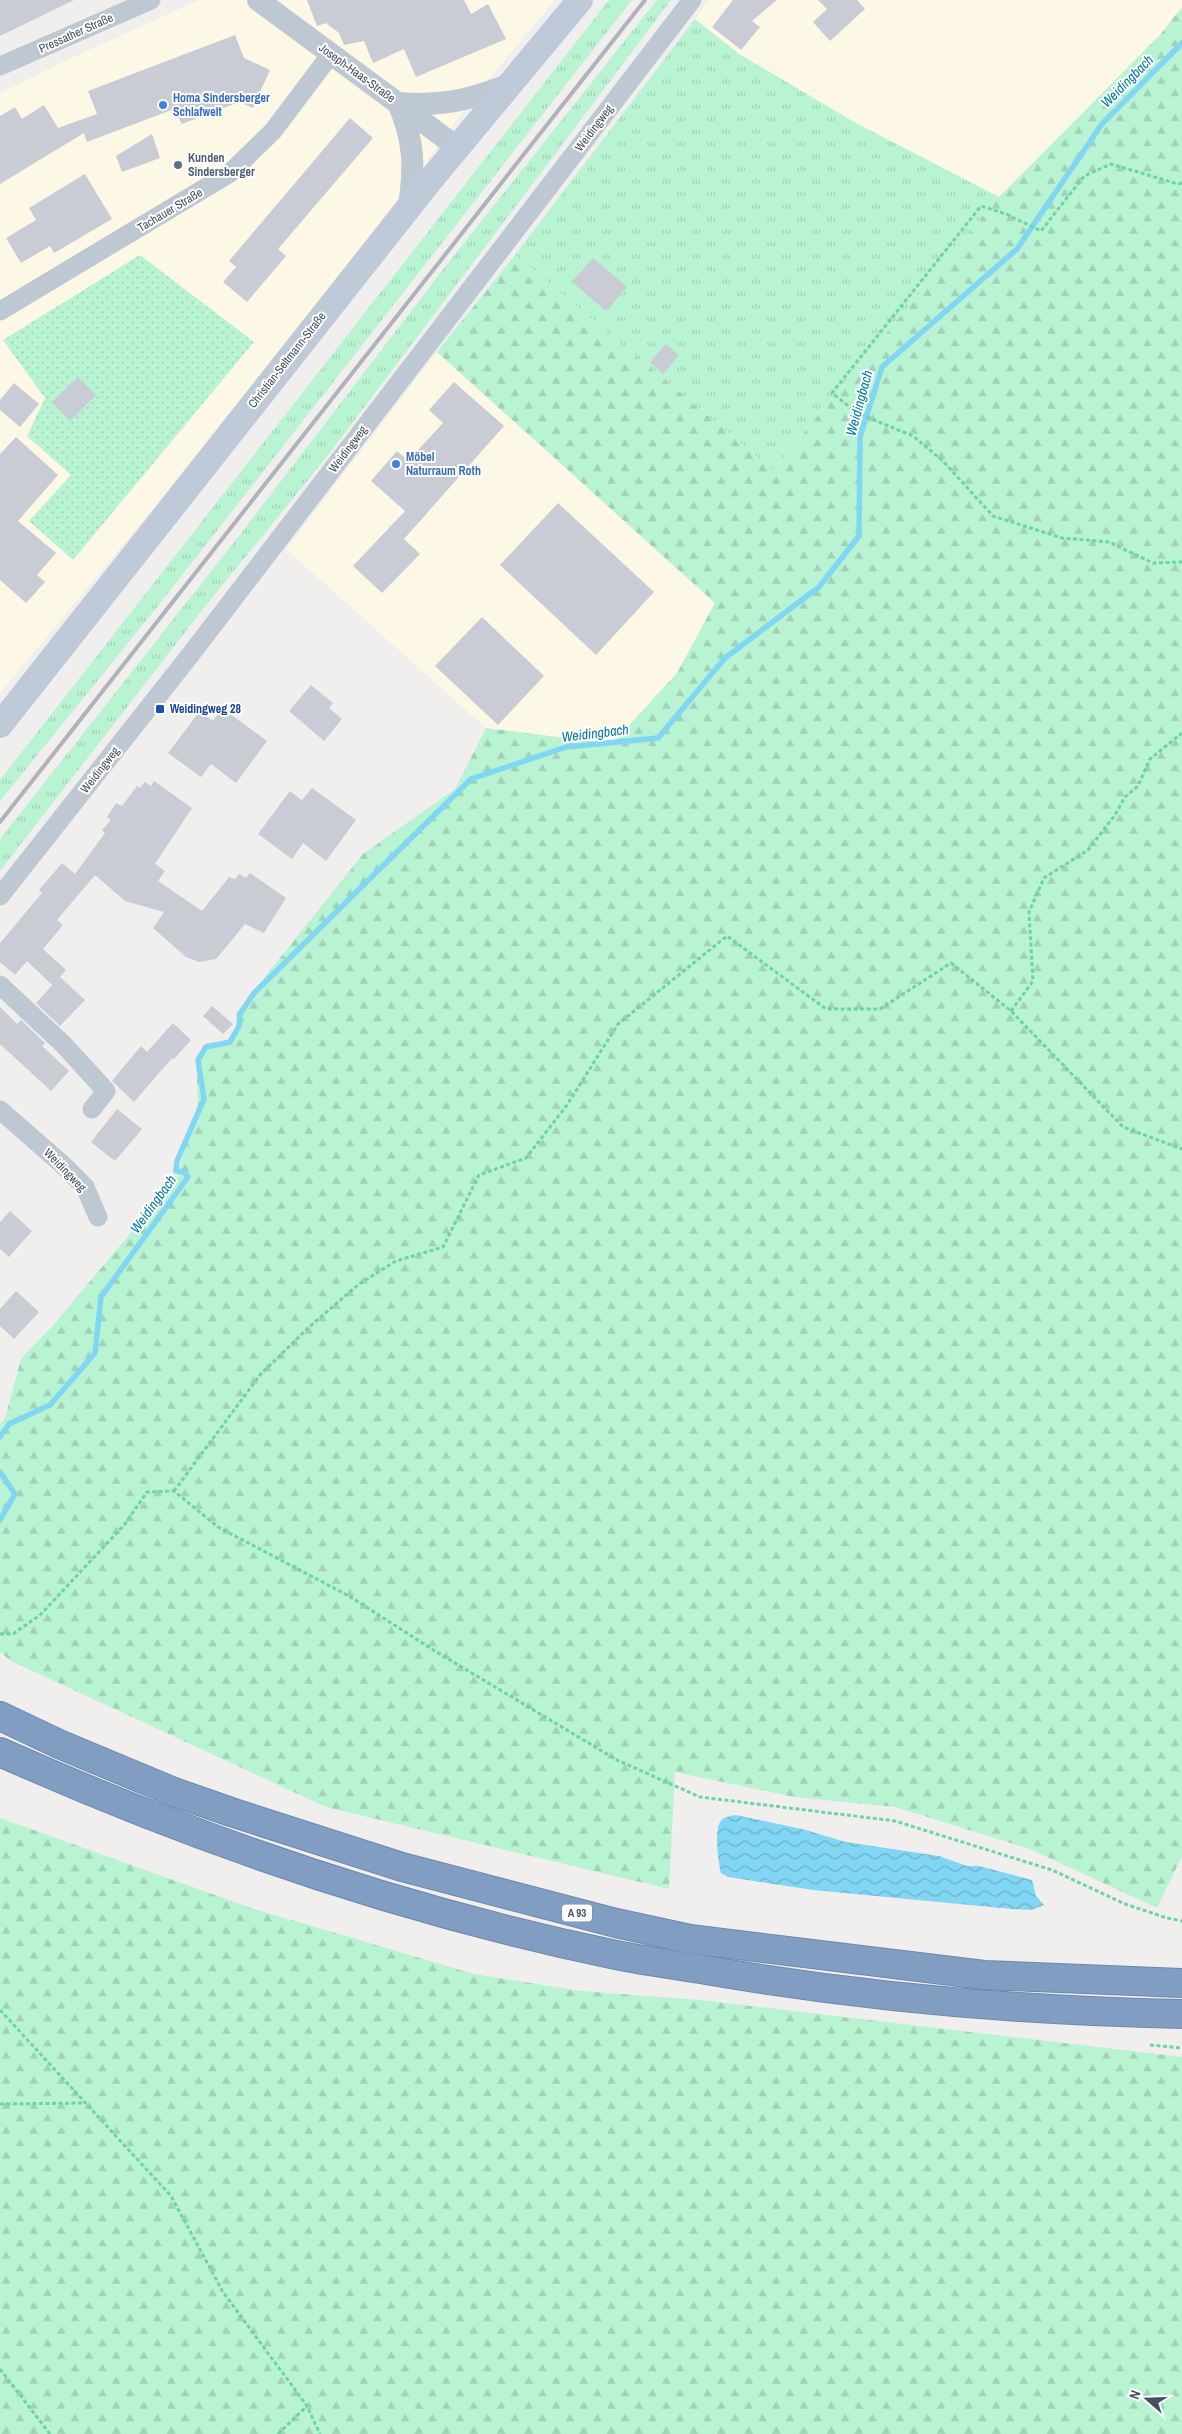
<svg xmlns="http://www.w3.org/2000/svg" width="1182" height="2434" font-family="'Archivo Narrow',sans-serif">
  <defs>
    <pattern id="grass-tufts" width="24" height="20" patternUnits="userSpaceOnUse" patternTransform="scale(1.25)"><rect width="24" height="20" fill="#b8f3d2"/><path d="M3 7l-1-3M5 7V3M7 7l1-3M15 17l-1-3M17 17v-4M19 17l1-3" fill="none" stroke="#a0d2b7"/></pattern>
    <pattern id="forest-firs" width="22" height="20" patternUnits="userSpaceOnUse" patternTransform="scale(1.25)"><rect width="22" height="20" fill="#b8f3d2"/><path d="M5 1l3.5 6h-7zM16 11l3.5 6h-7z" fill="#a0d2b7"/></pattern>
    <pattern id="garden-dots" width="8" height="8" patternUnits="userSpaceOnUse" patternTransform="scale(1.25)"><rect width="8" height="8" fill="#b8f3d2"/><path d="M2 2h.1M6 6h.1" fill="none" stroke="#a0d2b7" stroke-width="1.8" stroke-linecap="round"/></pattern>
    <pattern id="water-waves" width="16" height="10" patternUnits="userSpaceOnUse" patternTransform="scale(1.25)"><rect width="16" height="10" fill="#81d6f4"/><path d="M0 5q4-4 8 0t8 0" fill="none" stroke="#6bb0c9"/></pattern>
  </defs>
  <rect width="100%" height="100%" fill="#f1eeee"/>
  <g fill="#fdf8e5">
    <path d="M200,0H555L473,98L372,235L146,517L0,693V93L69,59Z"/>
    <path d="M709,0H1182V7L1160,35L999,197L854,122L739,54L695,19Z"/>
    <path d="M437,352L715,603L677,673L612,744L486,728L286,549Z"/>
  </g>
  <g fill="url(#grass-tufts)">
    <path d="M609,0H632L158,606L0,801V780Z"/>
    <path d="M657,0H671L329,454L203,609L0,871V839L239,536L441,272Z"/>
    <path d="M695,19L739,54L854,122L999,197L773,470L515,255Z"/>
  </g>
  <g fill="url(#forest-firs)">
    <path d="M1182,7V1856L1157,1908L1030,1849L895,1807L794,1797L675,1772L669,1889L326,1807L11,1661L0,1652V1425L5,1418L21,1359L55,1323L176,1179L198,1105L196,1058L205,1044L230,1040L238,1026L236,1013L363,854L455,789L486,728L612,744L677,673L715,603L437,352L515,255L773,470L999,197L1160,35Z"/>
    <path d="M0,1818L254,1909L474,1974L581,1991L700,2000L1182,2057V2434H0Z"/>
  </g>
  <path fill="url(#garden-dots)" d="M140,255L254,342L73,560L29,521L71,475L27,436L45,398L3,340Z"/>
  <path fill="url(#water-waves)" d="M736,1815L802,1829L846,1842L939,1856L967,1866H979L1032,1880L1036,1896L1044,1905L1031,1910L1012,1909L813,1890L728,1877L721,1873C718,1862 715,1834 719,1824C722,1817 729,1816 736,1815Z"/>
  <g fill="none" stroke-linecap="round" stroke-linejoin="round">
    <g stroke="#81d6f4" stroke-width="5.5">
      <path d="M0,1437L9,1424L50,1405L95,1353L101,1297L188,1177L184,1172L176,1171L177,1161L204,1099L198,1060L206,1047L230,1042L239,1026L240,1014L254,993L471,779L566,747L658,738L725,658L819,587L859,536L860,437L882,367L1017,249L1102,124L1182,43"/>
      <path d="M0,1472L15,1494L0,1520"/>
    </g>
  </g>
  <g fill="#c9ccd4">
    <path d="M0,0H74L0,36Z"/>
    <path d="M307,0H464L471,14L488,4L506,39L416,77L404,49L373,63L364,41L344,45L339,33L326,23L317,26Z"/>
    <path d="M733,0H777L752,21L760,27L741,50L712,27Z"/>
    <path d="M818,0H857L865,9L830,41L813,22L827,9Z"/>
    <path d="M235,35L244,58L270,70L253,108L239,102L182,124L174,109L87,142L84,133L0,184V116L15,107L22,119L44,105L58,128L97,114L88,91Z"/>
    <path d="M350,118L373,138L278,249L286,256L247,302L223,282L236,267L229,261Z"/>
    <path d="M152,134L160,158L122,172L116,156Z"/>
    <path d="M85,174L112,219L54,253L50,246L21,263L6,238L36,220L29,208Z"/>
    <path d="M593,258L627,287L606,311L572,282Z"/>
    <path d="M666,344L679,355L663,374L650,362Z"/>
    <path d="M78,377L96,395L70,421L52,402Z"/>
    <path d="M454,382L504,426L404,539L420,554L382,593L353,566L405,511L371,481L397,451L408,461L443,423L429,410Z"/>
    <path d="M14,383L39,404L20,427L0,410V400Z"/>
    <path d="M16,437L58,475L18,521L56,553L37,575L45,582L26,603L0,580V454Z"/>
    <path d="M558,503L654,592L596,655L500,565Z"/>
    <path d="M482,617L544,676L498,725L435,666Z"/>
    <path d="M311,685L333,703L329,708L342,719L324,741L289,711Z"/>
    <path d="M222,708L267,741L236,783L211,764L201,777L168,753L200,711L213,721Z"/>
    <path d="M154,781L192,808L155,864L165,871L158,881L202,911L229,877L235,879L239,874L246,878L250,873L286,898L264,933L245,924L216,959L199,962L186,957L153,928L164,912L125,901L95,875L57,920L63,925L43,949L66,970L60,977L85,1000L60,1026L36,1003L57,980L52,985L27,961L15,975L0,962V943L42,893L39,890L62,863L75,874L105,833L102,830L111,820L107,817L116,803L122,806L137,786L140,788L145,782L151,786Z"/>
    <path d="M312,788L356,820L326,861L303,843L292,859L258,834L290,791L302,800Z"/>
    <path d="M212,1006L233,1024L223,1034L203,1016Z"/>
    <path d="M0,1007L17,1024L21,1020L45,1043L42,1046L69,1071L51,1091L0,1044Z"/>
    <path d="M173,1023L191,1040L174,1059L172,1058L134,1102L112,1081L141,1046L147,1052Z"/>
    <path d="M117,1109L142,1129L115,1161L91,1142Z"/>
    <path d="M10,1211L32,1231L9,1257L0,1249V1222Z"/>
    <path d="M16,1291L39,1312L14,1339L0,1326V1309Z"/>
  </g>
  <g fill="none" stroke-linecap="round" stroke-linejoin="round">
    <g stroke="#6c88ad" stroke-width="30">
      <g id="motorway">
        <path d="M0,1716L59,1744L174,1792L231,1812L402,1867L616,1923L690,1939L984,1975L1182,1983"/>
        <path d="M0,1752C197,1840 404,1911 616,1955C646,1961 676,1965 706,1970C863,1997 1023,2011 1182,2014"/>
      </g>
    </g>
    <g stroke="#6dd4a6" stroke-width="3" stroke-dasharray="4 2.5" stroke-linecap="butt">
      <path d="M1182,183L1178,184L1111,164L1084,176L1041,231L1006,214L981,206L832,393L857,413L913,436L943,461L993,516L1062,538L1109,542L1153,563L1182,562"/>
      <path d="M1011,1011L1033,981L1029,912L1044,878L1088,850L1115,815L1125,797L1138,786L1150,759L1182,733"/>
      <path d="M174,1491L260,1375L309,1327L359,1284L396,1261L443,1247L479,1175L526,1158L567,1105L618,1024L727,936L826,1009H880L951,963L1011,1011L1123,1127L1182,1149"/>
      <path d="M0,1634H13L40,1615L125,1524L147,1492L174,1491L218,1527L349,1596L435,1651L617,1760L700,1797L895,1821L1052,1870L1125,1904L1167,1918L1182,1921"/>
      <path d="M0,2010L171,2196L223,2292L307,2406L320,2434"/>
      <path d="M1150,2045L1182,2048"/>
      <path d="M0,2104L84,2103"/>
      <path d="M0,2369L50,2434"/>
      <path d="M278,2434L307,2406"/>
    </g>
    <g stroke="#bdc8d2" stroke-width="19">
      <path d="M0,66L151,0"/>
      <path d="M0,311L230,173L273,131L331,54"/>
      <path d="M0,896L191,654L692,0"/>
      <path d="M0,985L63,1044L106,1091L92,1109"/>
      <path d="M0,1110L63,1165L85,1187L98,1217"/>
    </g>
    <g stroke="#bdc8d2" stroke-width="22">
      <path d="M258,0L457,147"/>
      <path d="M398,103C440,107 469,100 508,85"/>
      <path d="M398,103C414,140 415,166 409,206"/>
    </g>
    <path stroke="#bfcad9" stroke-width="26" d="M0,725L428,183L580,0"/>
    <use href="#motorway" stroke="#819dc2" stroke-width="28"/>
    <path stroke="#b0b3b9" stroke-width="4" d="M0,822L645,0"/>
  </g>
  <g fill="#3f7fe0" stroke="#fff" stroke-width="2">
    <circle cx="163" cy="105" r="5"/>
    <circle cx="396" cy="464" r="5"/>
  </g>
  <circle fill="#5c6f8a" stroke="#fff" stroke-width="2" cx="178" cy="165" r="5"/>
  <rect fill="#1a4fb4" stroke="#fff" stroke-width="2" x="155" y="704" width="10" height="10" rx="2.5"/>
  <g text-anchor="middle" stroke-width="4" stroke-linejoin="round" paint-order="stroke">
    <rect fill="#fff" stroke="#7d848e" stroke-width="1" x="562" y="1904.5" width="30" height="17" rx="4"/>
    <g font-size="11" font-weight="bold" fill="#45505d">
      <text x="577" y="1917">A 93</text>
    </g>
    <g font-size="12" fill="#45505d" stroke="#fff">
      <text transform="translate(76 33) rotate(-24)" y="4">Pressather Straße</text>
      <text transform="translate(357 73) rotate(36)" y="4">Joseph-Haas-Straße</text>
      <text transform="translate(594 128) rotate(-53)" y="4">Weidingweg</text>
      <text transform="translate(170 210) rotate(-31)" y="4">Tachauer Straße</text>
      <text transform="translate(287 360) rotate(-52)" y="4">Christian-Seltmann-Straße</text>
      <text transform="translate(348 449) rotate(-53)" y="4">Weidingweg</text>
      <text transform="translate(100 770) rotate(-52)" y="4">Weidingweg</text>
      <text transform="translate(65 1170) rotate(46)" y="4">Weidingweg</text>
    </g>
    <g font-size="12" font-weight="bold" fill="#366cbe" stroke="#fff" text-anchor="start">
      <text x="173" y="102">Homa Sindersberger<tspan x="173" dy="14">Schlafwelt</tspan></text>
      <text x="406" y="461">Möbel<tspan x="406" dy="14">Naturraum Roth</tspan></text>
    </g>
    <g font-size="12" font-weight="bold" fill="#4e5e75" stroke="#fff" text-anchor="start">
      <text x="188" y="162">Kunden<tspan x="188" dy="14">Sindersberger</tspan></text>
    </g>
    <g font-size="12" font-weight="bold" fill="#164399" stroke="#fff" text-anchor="start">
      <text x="170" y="713">Weidingweg 28</text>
    </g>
    <g font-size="14" font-style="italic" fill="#027aa5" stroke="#fff">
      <text transform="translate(1127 81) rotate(-45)" y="5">Weidingbach</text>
      <text transform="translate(859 403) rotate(-75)" y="5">Weidingbach</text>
      <text transform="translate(595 733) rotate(-7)" y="5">Weidingbach</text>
      <text transform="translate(153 1204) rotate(-54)" y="5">Weidingbach</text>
    </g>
  </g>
  <g transform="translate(1147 2399) rotate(290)" stroke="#ffffff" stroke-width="4" paint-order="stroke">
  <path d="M0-4L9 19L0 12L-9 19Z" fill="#45505d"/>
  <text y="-8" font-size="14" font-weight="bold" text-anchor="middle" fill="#45505d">N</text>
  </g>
</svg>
